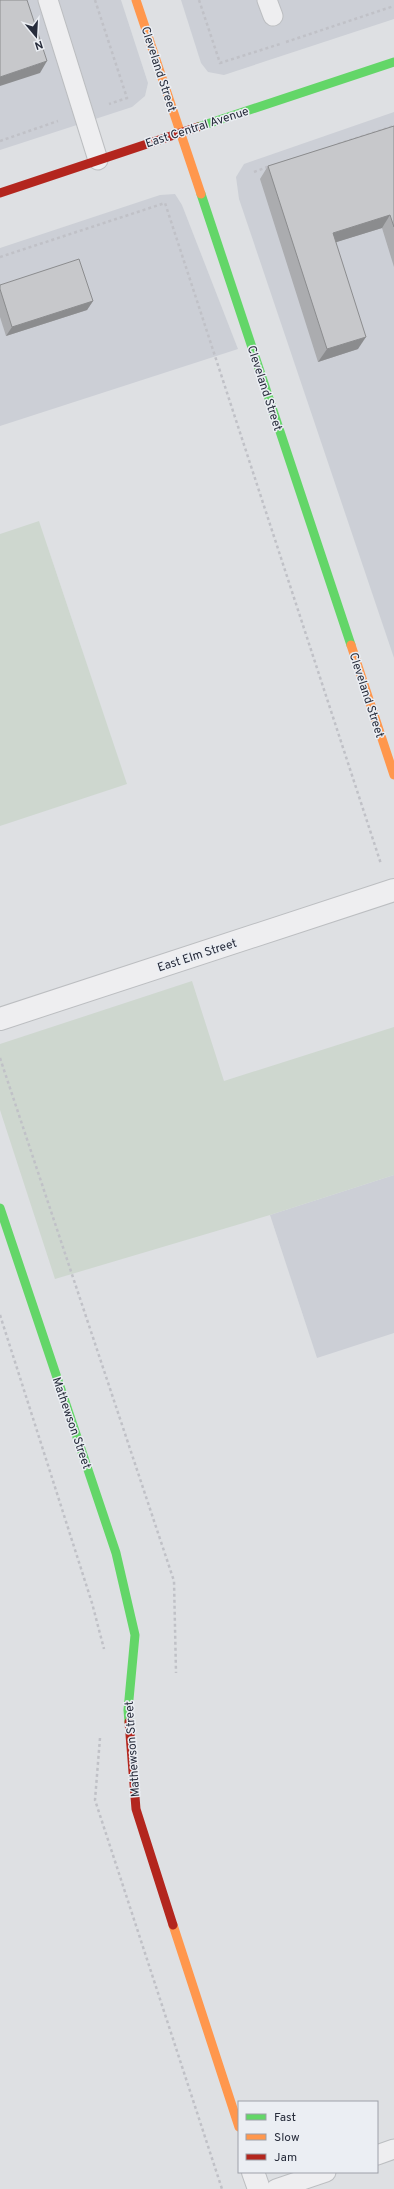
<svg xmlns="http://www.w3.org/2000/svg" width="394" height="2189" font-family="Overpass,sans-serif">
  <rect width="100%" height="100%" fill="#dee0e3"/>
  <g fill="#cccfd6">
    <path d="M0,0H121L148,83L145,96L132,107L0,150Z"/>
    <path d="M181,0H394V19L224,75L208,72L201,63Z"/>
    <path d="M394,112V658L239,199L236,177L244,164Z"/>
    <path d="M175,194L182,205L238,349L0,426V248L160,195Z"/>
    <path d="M394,1175V1333L317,1358L270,1215Z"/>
  </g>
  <g fill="#ced7cf">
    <path d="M39,521L127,784L0,826V534Z"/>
    <path d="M192,981L224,1081L394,1027V1175L270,1215L55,1279L0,1110V1044Z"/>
  </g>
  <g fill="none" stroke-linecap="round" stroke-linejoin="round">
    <g stroke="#bcbec1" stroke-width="21">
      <g id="lane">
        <path d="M48,0L98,160"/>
        <path d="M267,0L273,16"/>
        <path d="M377,2155L394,2149"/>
        <path d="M276,2189L326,2172"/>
      </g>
    </g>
    <g stroke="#bcbec1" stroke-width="24">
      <g id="street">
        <path d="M0,1019L394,890"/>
        <path d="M253,2172L259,2189"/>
      </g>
    </g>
    <g stroke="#c0c1c7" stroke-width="2.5" stroke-dasharray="3 3" stroke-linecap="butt">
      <path d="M95,0L127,98L109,104"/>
      <path d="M199,0L220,63L280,44"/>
      <path d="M286,42L394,6"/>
      <path d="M0,141L58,121"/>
      <path d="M338,144L394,126"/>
      <path d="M254,172L270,166"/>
      <path d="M0,257L165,203L381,864"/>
      <path d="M0,1058L174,1581L176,1673"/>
      <path d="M0,1315L92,1603L104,1649"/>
      <path d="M100,1738L95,1800L222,2189"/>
    </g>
    <use href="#lane" stroke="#eeeef0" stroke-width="19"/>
    <use href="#street" stroke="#eeeef0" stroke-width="22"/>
    <g stroke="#63d668" stroke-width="9">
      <path d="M198,127L394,62"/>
      <path d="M201,194L351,645"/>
      <path d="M0,1208L116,1553L135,1635L128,1710L129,1722"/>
    </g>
    <g stroke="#ff974d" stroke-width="9">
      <path d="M136,0L201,194"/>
      <path d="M351,645L394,775"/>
      <path d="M173,1925L239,2127"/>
    </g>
    <g stroke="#b3261e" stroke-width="9">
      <path d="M0,193L198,127"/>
      <path d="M129,1722L136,1809L173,1925"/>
    </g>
  </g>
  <g fill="#abacaf">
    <path d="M394,126V267L382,228L336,242L358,349L318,362L260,179L268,166Z"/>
    <path d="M0,285L93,301L87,310L6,336L0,317Z"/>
  </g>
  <g fill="#8b8c8e">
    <path d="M47,61L40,73L0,86V77Z"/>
    <path d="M390,215L382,228L324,246L333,233Z"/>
    <path d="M93,301L87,310L6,336L12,327Z"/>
    <path d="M366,337L358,349L318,362L327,349Z"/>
  </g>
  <g fill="#c7c8cb" stroke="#8b8c8e">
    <path d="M0,0H27L47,61L0,77Z"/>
    <path d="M394,126V227L390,215L333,233L366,337L327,349L268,166Z"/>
    <path d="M79,259L93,301L12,327L0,289V285Z"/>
  </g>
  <g text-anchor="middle" stroke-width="3" stroke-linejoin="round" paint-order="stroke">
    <g font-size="12" fill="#272c3b" stroke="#ebeef3">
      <text transform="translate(159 69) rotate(72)" y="4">Cleveland Street</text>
      <text transform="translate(197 127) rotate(-18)" y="4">East Central Avenue</text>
      <text transform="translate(265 388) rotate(72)" y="4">Cleveland Street</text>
      <text transform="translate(367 695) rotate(72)" y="4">Cleveland Street</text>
      <text transform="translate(197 955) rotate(-18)" y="4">East Elm Street</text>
      <text transform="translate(72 1423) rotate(71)" y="4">Mathewson Street</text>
      <text transform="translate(132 1749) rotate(-94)" y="4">Mathewson Street</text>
    </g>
  </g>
  <rect x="238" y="2101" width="140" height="72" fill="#ebeef3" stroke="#9da0a9"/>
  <rect x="246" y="2114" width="20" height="6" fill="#63d668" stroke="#9da0a9"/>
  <text x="274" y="2121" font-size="12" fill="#272c3b">Fast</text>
  <rect x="246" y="2134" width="20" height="6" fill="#ff974d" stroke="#9da0a9"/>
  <text x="274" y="2141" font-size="12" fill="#272c3b">Slow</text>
  <rect x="246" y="2154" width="20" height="6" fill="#b3261e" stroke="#9da0a9"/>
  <text x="274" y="2161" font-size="12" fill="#272c3b">Jam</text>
  <g transform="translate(36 36) rotate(162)" stroke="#ebeef3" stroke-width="3" paint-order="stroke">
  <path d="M0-3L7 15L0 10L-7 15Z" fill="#272c3b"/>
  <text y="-6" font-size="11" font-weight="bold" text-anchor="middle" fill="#272c3b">N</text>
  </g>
</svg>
